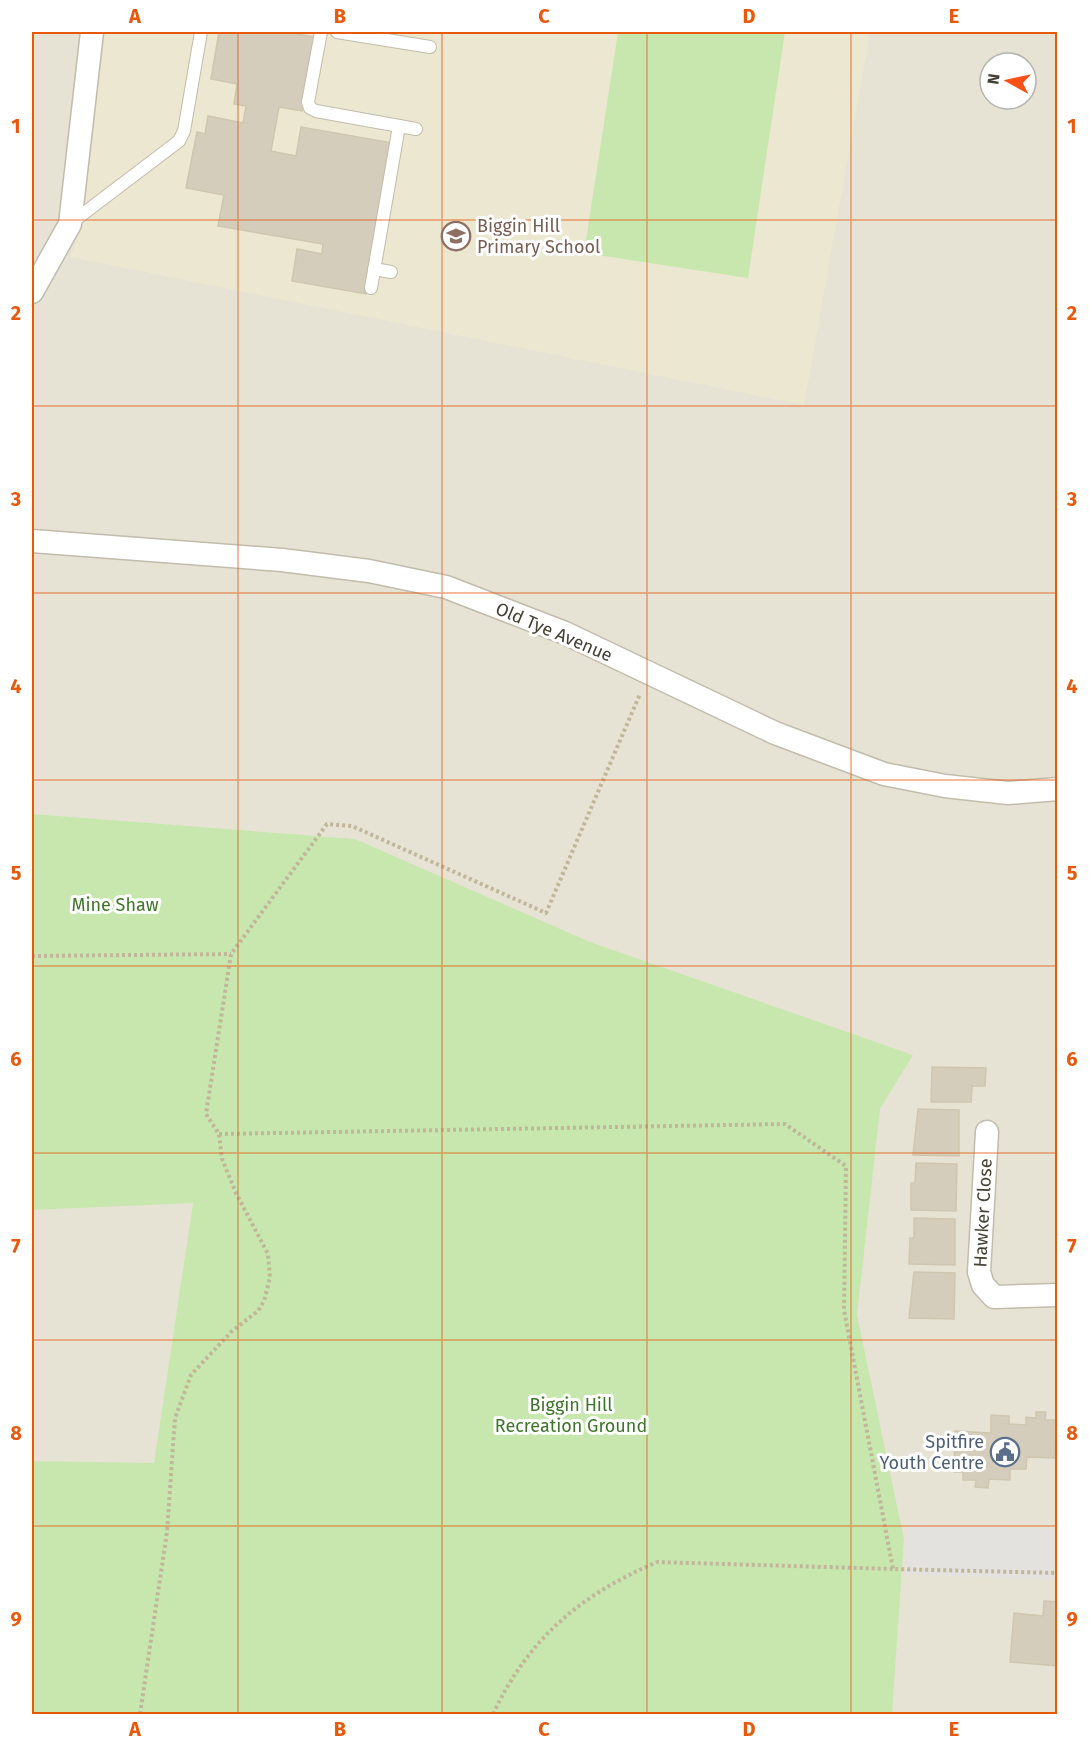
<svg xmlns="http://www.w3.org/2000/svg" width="1089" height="1746" font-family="'Fira Sans',sans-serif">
  <rect width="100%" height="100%" fill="#f3f0e6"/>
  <path fill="#e7e3d4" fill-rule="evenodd" d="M32,32H1057V1714H32ZM990,63H1026V99H990Z"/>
  <path fill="#ece7d0" d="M104,32H870L804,405L71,257L84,214Z"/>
  <g fill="#c8e7af">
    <path d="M618,32H785L748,278L584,253Z"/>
    <path d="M32,814L355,839L590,942L913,1055L880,1109L857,1315L904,1539L892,1714H32V1461L154,1463L193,1203L32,1210Z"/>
  </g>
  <path fill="#e4e2de" d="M907,1524L1057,1529V1580L906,1574Z"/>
  <g fill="#d4cdbb" stroke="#cfc6af" stroke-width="1.5">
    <path d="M219,32H285L315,37L302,111L279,107L271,151L296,156L301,127L393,143L366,294L292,281L297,249L322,254L323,244L218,226L224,195L186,188L197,132L205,134L208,116L243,123L246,106L234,104L237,84L211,79Z"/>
    <path d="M932,1067L986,1068L985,1086H972L971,1102H931Z"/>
    <path d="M918,1109L959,1110V1156L913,1155Z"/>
    <path d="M916,1163L957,1164L956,1211L911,1210V1183H915Z"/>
    <path d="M914,1218L955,1219V1265L909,1264L910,1238H914Z"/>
    <path d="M914,1272L955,1273L954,1319L909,1318Z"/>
    <path d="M1036,1412H1046L1045,1420H1057L1055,1458L1027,1457L1026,1469H1010V1480L989,1479L988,1488L975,1487L976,1480H963V1472H954L955,1431L991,1433V1415L1009,1416V1424L1026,1425V1417L1036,1418Z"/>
    <path d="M1044,1601L1058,1602V1666L1010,1662L1014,1613L1043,1616Z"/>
  </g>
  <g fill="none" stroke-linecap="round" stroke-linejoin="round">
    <g stroke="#c1bcab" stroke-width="14">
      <g id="lane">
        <path d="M321,32L308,102L310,108L316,111L416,129"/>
        <path d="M337,32L430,47"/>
        <path d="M71,223L179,141L184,131L201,32"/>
        <path d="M374,269L391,272"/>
        <path d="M371,288L399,126"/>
      </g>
    </g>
    <g stroke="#c1bcab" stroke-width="25">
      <g id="street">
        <path d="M32,292L70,224L92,32"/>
        <path d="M32,541L282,560L369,571L446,587L565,633L775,733L884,774L945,786L1008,793L1058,789"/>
        <path d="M987,1132L979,1272L983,1285L994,1297L1058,1295"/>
      </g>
    </g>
    <g stroke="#c0b69a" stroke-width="4" stroke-dasharray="3 3" stroke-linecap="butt">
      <path d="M32,956L231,954"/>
      <path d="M219,1134L785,1124L846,1166L844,1310L893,1569L1058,1573"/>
      <path d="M140,1714L167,1532L175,1418L191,1375L232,1331L258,1311L264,1301L270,1277L268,1254L236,1193L222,1159L219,1134L206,1114L231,954L327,824L352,826L546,913L640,694"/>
      <path d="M493,1714C529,1638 580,1595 657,1562L893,1569"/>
    </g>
    <use href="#lane" stroke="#fff" stroke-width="12"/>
    <use href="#street" stroke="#fff" stroke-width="22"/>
  </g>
  <path fill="none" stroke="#e8590c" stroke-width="1.5" stroke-opacity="0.55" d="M238,32V1714M442,32V1714M647,32V1714M851,32V1714M32,220H1058M32,406H1058M32,593H1058M32,780H1058M32,966H1058M32,1153H1058M32,1340H1058M32,1526H1058"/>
  <defs>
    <g id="school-ring" transform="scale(1.5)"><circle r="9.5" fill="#fff" stroke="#8d6e63" stroke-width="1.5"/><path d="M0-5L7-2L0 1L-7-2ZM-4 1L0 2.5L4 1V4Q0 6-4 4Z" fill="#8d6e63"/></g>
    <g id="civic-ring" transform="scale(1.5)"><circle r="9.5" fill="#fff" stroke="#5c6f8a" stroke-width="1.5"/><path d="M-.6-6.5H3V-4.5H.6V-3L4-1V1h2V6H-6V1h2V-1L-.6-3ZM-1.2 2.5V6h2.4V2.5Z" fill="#5c6f8a"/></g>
  </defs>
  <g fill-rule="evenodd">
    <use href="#school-ring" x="456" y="236"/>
    <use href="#civic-ring" x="1005" y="1452"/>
  </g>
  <g text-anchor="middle" stroke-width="6" stroke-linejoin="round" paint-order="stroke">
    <g font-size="18" fill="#785e54" stroke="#fff" text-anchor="start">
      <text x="477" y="232">Biggin Hill<tspan x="477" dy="21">Primary School</tspan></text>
    </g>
    <g font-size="18" fill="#454135" stroke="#fff">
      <text transform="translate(554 632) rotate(23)" y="6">Old Tye Avenue</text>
      <text transform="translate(983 1213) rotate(-87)" y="6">Hawker Close</text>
    </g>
    <g font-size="18" fill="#3e7629" stroke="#fff">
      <text x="115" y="911">Mine Shaw</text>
      <text x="571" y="1411">Biggin Hill<tspan x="571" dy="21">Recreation Ground</tspan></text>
    </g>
    <g font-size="18" fill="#4e5e75" stroke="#fff" text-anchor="end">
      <text x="984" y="1448">Spitfire<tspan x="984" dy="21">Youth Centre</tspan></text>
    </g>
  </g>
  <rect width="1089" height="1746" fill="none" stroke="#ffffff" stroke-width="66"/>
  <g transform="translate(1008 81) rotate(278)"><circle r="28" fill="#ffffff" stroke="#b5b3ae" stroke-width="1.5"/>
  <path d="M0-4.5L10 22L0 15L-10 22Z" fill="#f75118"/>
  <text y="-9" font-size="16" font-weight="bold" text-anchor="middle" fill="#454135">N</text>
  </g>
  <rect x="33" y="33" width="1023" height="1680" fill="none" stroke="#e8590c" stroke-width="2"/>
  <g font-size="20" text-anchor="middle" font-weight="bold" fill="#e8590c">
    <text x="135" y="23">A</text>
    <text x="340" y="23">B</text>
    <text x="544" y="23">C</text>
    <text x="749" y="23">D</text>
    <text x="954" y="23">E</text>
    <text x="16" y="133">1</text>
    <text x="1072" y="133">1</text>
    <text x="16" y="320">2</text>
    <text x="1072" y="320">2</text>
    <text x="16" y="506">3</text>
    <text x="1072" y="506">3</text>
    <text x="16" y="693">4</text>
    <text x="1072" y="693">4</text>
    <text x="16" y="880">5</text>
    <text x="1072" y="880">5</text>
    <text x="16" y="1066">6</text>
    <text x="1072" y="1066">6</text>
    <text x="16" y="1253">7</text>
    <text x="1072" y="1253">7</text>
    <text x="16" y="1440">8</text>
    <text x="1072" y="1440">8</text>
    <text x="16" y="1626">9</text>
    <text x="1072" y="1626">9</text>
    <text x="135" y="1736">A</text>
    <text x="340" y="1736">B</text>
    <text x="544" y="1736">C</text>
    <text x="749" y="1736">D</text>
    <text x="954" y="1736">E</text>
  </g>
</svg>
